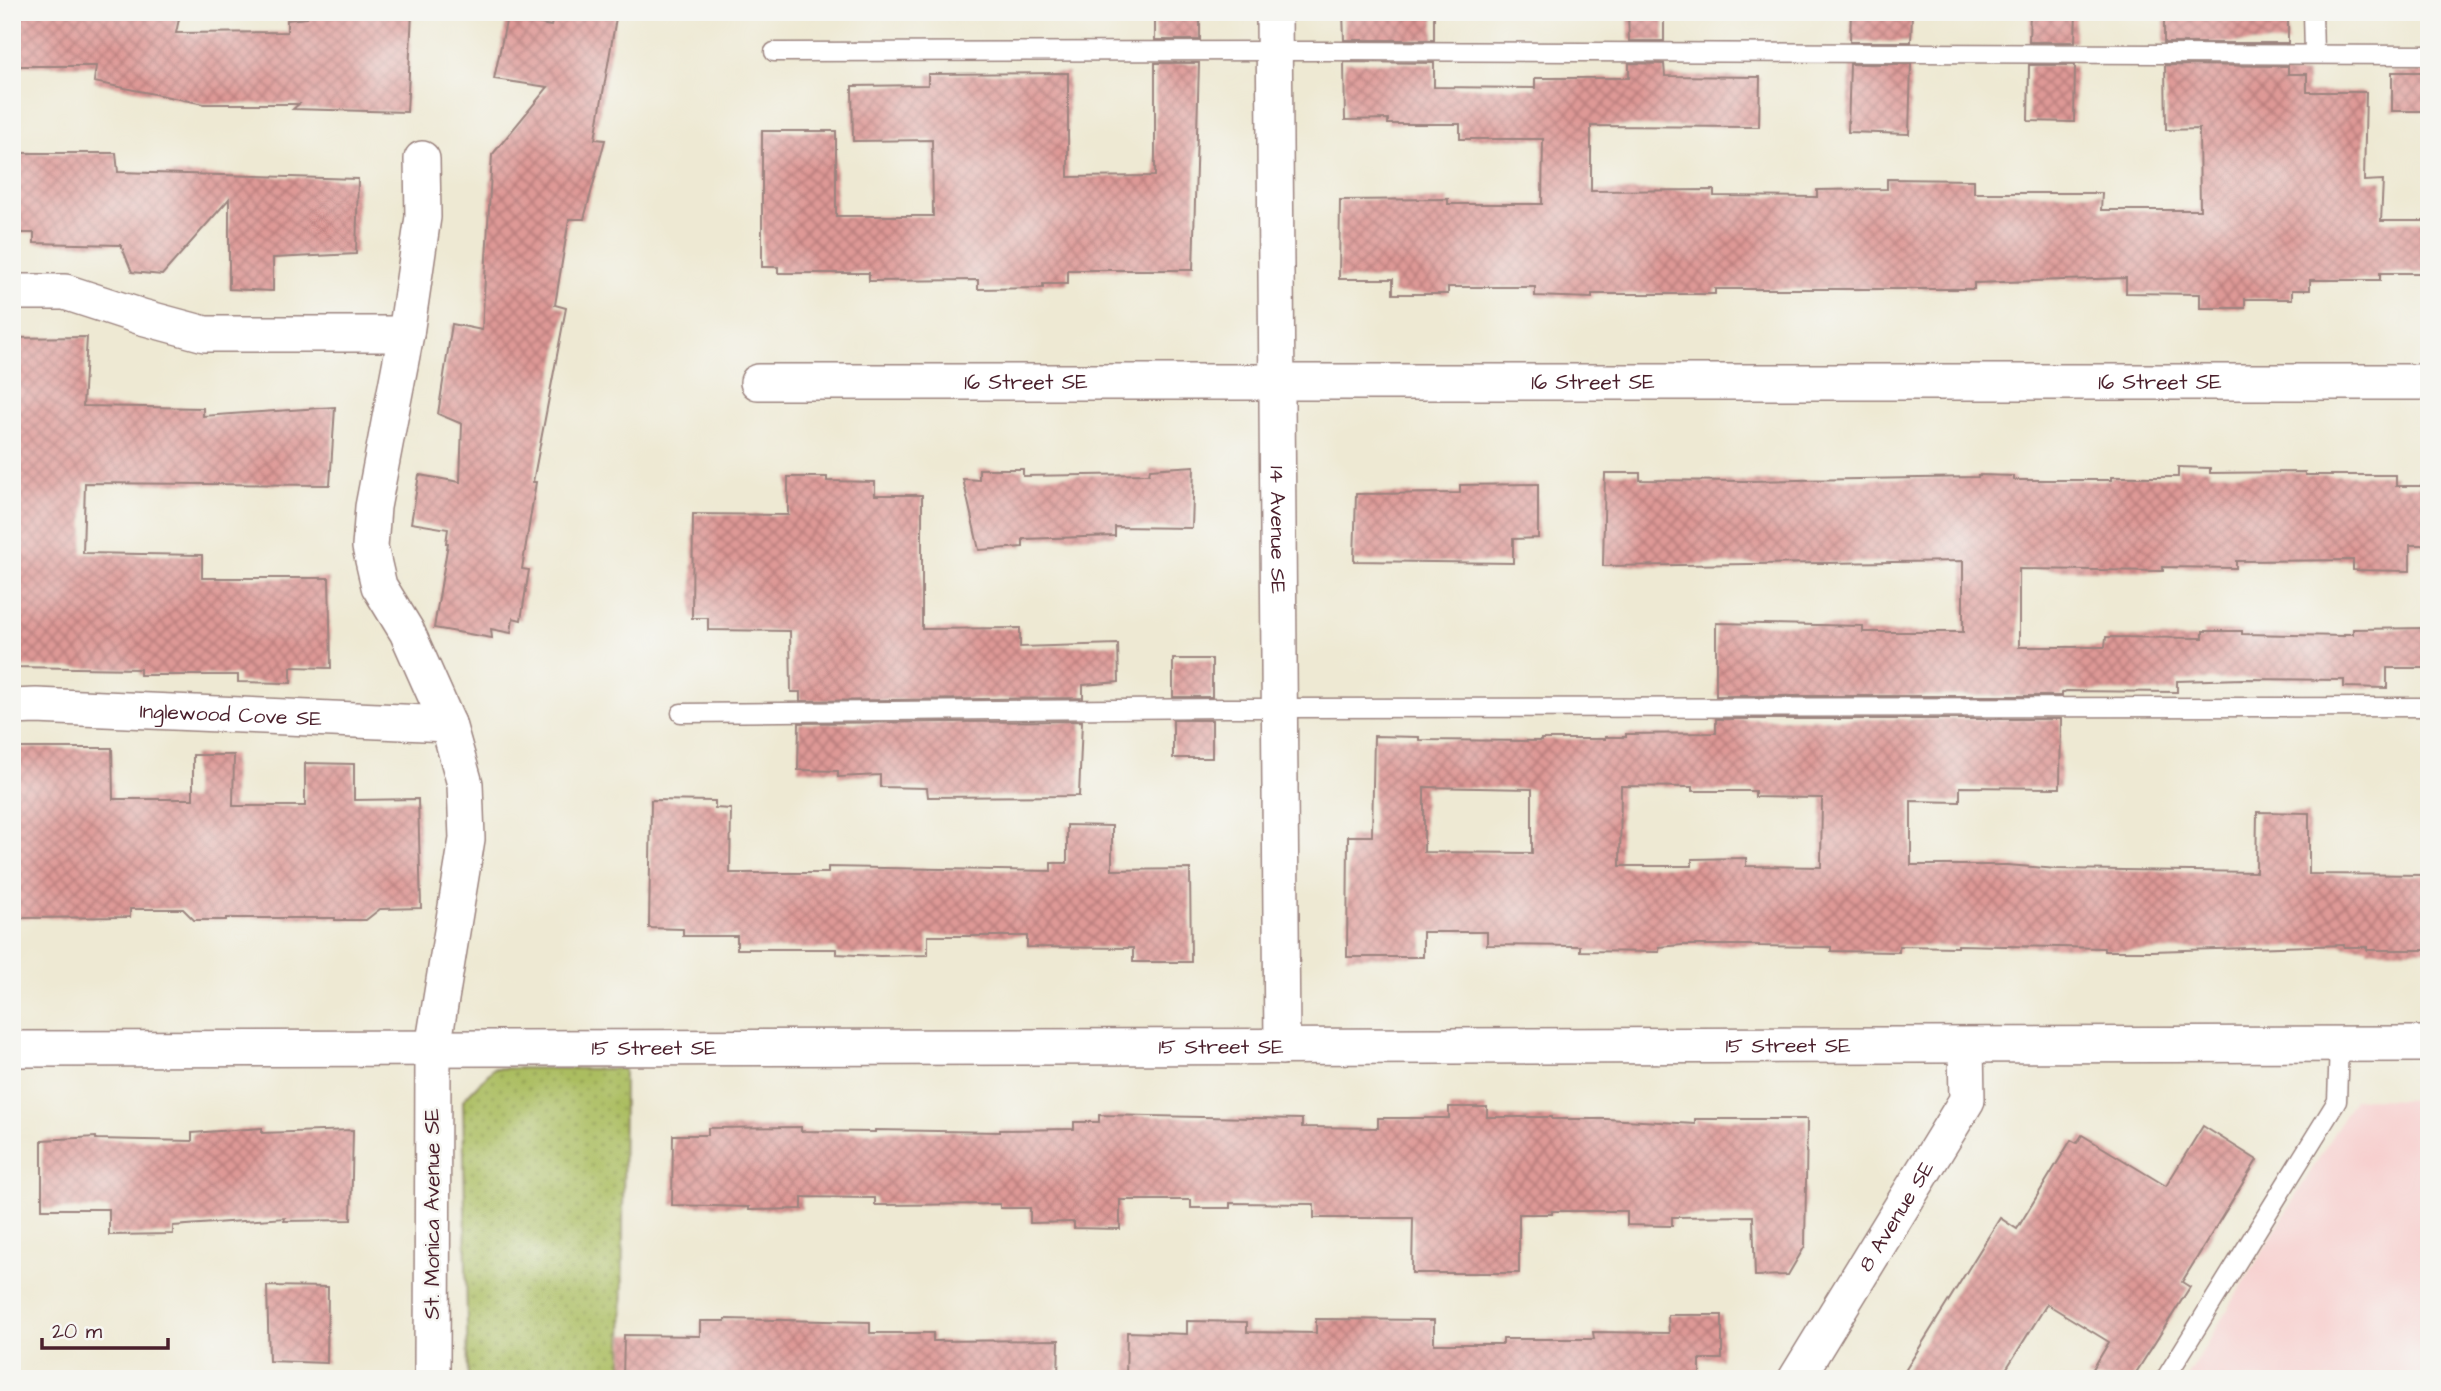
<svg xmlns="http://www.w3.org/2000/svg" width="2441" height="1391" font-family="'Architects Daughter',sans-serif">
  <defs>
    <pattern id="park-dots" width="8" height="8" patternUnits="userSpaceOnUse" patternTransform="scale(1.75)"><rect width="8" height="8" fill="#abbd61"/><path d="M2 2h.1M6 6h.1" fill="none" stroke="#8d9950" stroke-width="1.8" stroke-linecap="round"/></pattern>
    <pattern id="building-cross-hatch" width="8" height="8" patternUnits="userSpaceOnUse" patternTransform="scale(1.75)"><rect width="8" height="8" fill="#de9996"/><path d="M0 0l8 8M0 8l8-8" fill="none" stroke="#b67c7b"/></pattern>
  </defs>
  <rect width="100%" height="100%" fill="#f6f6f2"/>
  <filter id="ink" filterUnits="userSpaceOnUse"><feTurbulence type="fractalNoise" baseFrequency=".0143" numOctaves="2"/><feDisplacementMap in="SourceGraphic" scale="14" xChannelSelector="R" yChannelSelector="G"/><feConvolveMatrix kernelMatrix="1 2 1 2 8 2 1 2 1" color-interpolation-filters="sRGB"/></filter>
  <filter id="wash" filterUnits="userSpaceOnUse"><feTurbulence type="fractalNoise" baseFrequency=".00686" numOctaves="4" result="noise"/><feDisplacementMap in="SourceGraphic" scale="28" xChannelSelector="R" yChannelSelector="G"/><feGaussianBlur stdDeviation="1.57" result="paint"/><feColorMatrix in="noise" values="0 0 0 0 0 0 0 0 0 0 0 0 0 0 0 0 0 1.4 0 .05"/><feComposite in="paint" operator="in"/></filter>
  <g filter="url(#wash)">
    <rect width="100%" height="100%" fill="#eee9d3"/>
    <path fill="#f7d0cf" d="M2354,1099L2429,1100V1379H2186Z"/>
    <path fill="url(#park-dots)" stroke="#7a6e46" stroke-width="2" d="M494,1068L624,1069L622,1379H468L463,1100Z"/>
    <g id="blocks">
      <g fill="url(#building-cross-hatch)" fill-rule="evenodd">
        <path d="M12,12H157L179,19L176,33L287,32V20L307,18L308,12H412L407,112L293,109L299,104H204L94,82L96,66H12Z"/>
        <path d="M555,12H617L595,139L605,140L584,219H569L555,305L566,308L533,482H536L522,569L529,570L521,620L513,618L511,633L491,629L492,638L434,628L448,543H446L448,529L411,523L419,475L460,482L462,424L438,414L452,324L482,330L492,155L548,87L494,79L507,17L551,26Z"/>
        <rect x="1155" y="12" width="45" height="28"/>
        <path d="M1343,12H1434V40H1344Z"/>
        <path d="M1628,12H1664V41H1629Z"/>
        <path d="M1851,12H1912L1911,42H1850Z"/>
        <path d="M2030,12H2076L2075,42H2029Z"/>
        <path d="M2169,12H2288V43H2164V20H2169Z"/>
        <path d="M1344,62L1434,63V87L1535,88V78H1629V63L1664,64L1665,76L1760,77L1759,127L1591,126V191L1714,190V196L1817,197V190L1887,189V179L1974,180V193H2102L2101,210H2200L2199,129L2166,130L2165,65L2288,66V74H2307V92H2366L2364,181L2383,180L2381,221H2429V273H2380V280H2310V290H2292V299H2245V308H2200V294L2126,293V278L1974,283V289H1715V294H1592V298L1535,296V287H1448V294H1393V279H1339L1340,200L1448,199V204H1542L1543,139H1460V124H1388V119L1345,120Z"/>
        <path d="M1155,63H1199L1193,270H1068V284H1043V288L978,289V280L869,281V273H778V267H762V131H836V216H933L932,140L853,141L852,86L928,85V74L1068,73V177L1155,176Z"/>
        <path d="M1850,64H1911L1909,134L1848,132Z"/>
        <path d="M2029,65H2075L2074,122L2028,121Z"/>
        <rect x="2392" y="72" width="37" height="39"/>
        <path d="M12,153H116L118,172L358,179L356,254L273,258V291L229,289V199L162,275L132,272L121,245L34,243V233H12Z"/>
        <path d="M87,337L83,406L203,408V416L335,407L330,485L85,483L83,553L202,555V578H329L331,668L291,667V683L238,682V675H140V669L12,667V338Z"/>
        <path d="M1194,466L1192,528L1115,527V536L1023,539V547L979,550L963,479L979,480V469H1023V476L1149,474L1150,469Z"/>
        <path d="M2178,467L2210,468V473L2305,472V475H2396V486H2429V545H2410V571L2353,570V560L2236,561V568L2163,567V571L2019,569V647H2105L2106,637L2203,638V631H2242V634L2344,636V634H2353V629L2429,628V668H2387V688L2344,687V680L2243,679L2177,681V692L2066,691L2062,693V696H1716V623L1863,626V632H1963V561L1603,566L1605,473H1640V480L1746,481L1978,477V475L2014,476V480H2111V477H2178Z"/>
        <path d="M788,477H827V481L875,482V495H922V629L1020,628V647L1118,644L1119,682L1083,685V698L800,701V692H791L790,631L708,630V618H692L693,514L788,515Z"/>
        <path d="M1538,484V538L1513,539V563L1354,561L1356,494L1460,493V485Z"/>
        <rect x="1173" y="659" width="39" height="38"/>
        <path d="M1716,719H2061L2060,788L1960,787V802L1911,801V865H2007L2057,869L2256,872L2257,812L2309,813V874L2429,875V950H2367V947H2344V945L2152,951H2104V948L1958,945V947L1899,946V952L1831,951V947L1759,946V945H1682L1659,947V952L1580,951V946L1487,945V932H1423V957H1347L1348,836H1372L1374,736L1419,737V740L1541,741V739H1605V737H1626V734L1716,733ZM1621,786L1692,787V791H1755V797L1822,798L1821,867L1746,866V858L1692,859V866H1620ZM1424,787L1532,789V853L1424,852Z"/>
        <rect x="1173" y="720" width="39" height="38"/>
        <path d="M1082,721L1079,796L928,797L927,788L880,787V775L838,777V771L798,770L799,723Z"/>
        <path d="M12,748H112L113,799H193V755H234L233,806H305V763L354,764V800L418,799L421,908L380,909L366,920H335V918H226V920H194L183,909H130V917L12,918Z"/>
        <path d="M651,800L715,801V808L731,809L730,873H828V867L1051,871V863H1067V825L1112,826V870L1190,869L1191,962H1133V948L1027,947V936H928V955L880,956L836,954V949H737V936H683V929L649,928Z"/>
        <path d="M1449,1107H1487V1117H1552V1119H1606L1695,1124V1119H1807L1805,1246L1788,1275L1755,1276L1753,1216L1672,1217V1226L1627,1225V1211H1552V1214H1519V1273H1412L1413,1218H1314V1204L1230,1203V1208H1191V1200H1120V1229L1074,1228V1222L1030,1223V1208H1000V1204L875,1205V1198L802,1197V1209L749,1210V1207L672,1205L673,1135H708V1128L801,1127V1131L875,1132V1130L1000,1132V1130L1074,1129V1122H1099V1115L1302,1119V1127L1378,1128V1118H1449Z"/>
        <path d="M2203,1126L2257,1160L2182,1282L2190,1287L2132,1379H2087L2109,1342L2047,1304L2000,1379H1900L2000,1218L2017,1229L2071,1140L2077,1143L2082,1135L2166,1186Z"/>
        <path d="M262,1128V1133L353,1130L351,1220L284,1221L285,1218L173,1226V1234L109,1235V1209H42V1140L96,1137V1139L192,1141V1133Z"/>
        <path d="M267,1286L328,1287L327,1363L269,1361Z"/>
        <path d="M1668,1315H1722V1359H1700V1379H1126L1127,1332L1187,1334V1321L1247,1322V1332L1316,1333V1319L1434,1320V1344H1503V1339H1594L1593,1332L1669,1333Z"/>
        <path d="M725,1319L870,1322V1333H933V1341L1059,1340L1058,1379H623L624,1335L700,1336V1321H725Z"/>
      </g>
    </g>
  </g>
  <g filter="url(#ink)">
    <use href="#blocks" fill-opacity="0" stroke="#9c847f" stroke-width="2"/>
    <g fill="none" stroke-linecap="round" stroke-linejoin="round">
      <g stroke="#9c847f" stroke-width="21">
        <g id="lane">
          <path d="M2313,12L2314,54"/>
          <path d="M774,52L1330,51L2429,55"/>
          <path d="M681,713L1226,708L2429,707"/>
          <path d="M2165,1379L2337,1101L2339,1044"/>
        </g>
      </g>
      <g stroke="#9c847f" stroke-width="38">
        <g id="street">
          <path id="s1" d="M1274,12L1282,1047"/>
          <path d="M422,159L423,217L406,334L373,507L370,547L379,586L407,632L448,724L465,784L467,839L433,1048L432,1379"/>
          <path d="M12,292H65L142,317L205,334H406"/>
          <path id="s2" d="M758,382H2429"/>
          <path id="s3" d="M12,707L36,706L448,724"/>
          <path id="s4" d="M12,1049L2429,1044"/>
          <path id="s5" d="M1796,1379L1967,1100L1966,1046"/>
        </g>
      </g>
      <use href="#lane" stroke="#fff" stroke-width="18"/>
      <use href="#street" stroke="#fff" stroke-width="35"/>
    </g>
  </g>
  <g text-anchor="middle" stroke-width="5" stroke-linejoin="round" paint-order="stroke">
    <g font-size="21" fill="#4a1f2b" stroke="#f6f6f2">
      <text dy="7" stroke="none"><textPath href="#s2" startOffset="268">16 Street SE</textPath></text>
      <text dy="7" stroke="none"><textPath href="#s2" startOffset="835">16 Street SE</textPath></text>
      <text dy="7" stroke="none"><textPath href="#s2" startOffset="1402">16 Street SE</textPath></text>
      <text dy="7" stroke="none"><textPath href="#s1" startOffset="518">14 Avenue SE</textPath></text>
      <text dy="7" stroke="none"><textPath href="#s3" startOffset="219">Inglewood Cove SE</textPath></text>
      <text dy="7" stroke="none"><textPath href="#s4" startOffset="1776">15 Street SE</textPath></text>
      <text dy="7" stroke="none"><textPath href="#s4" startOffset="1209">15 Street SE</textPath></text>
      <text dy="7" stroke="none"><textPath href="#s4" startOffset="642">15 Street SE</textPath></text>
      <text transform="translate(432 1214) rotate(-90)" y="7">St. Monica Avenue SE</text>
      <text dy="7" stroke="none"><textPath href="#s5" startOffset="191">8 Avenue SE</textPath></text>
    </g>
  </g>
  <rect width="2441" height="1391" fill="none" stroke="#f6f6f2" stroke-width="42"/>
  <path d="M42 1338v10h126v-10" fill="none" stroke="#4a1f2b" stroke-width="3.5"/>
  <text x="52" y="1338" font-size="21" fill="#4a1f2b" stroke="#f6f6f2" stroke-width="5" paint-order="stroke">20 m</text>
</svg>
